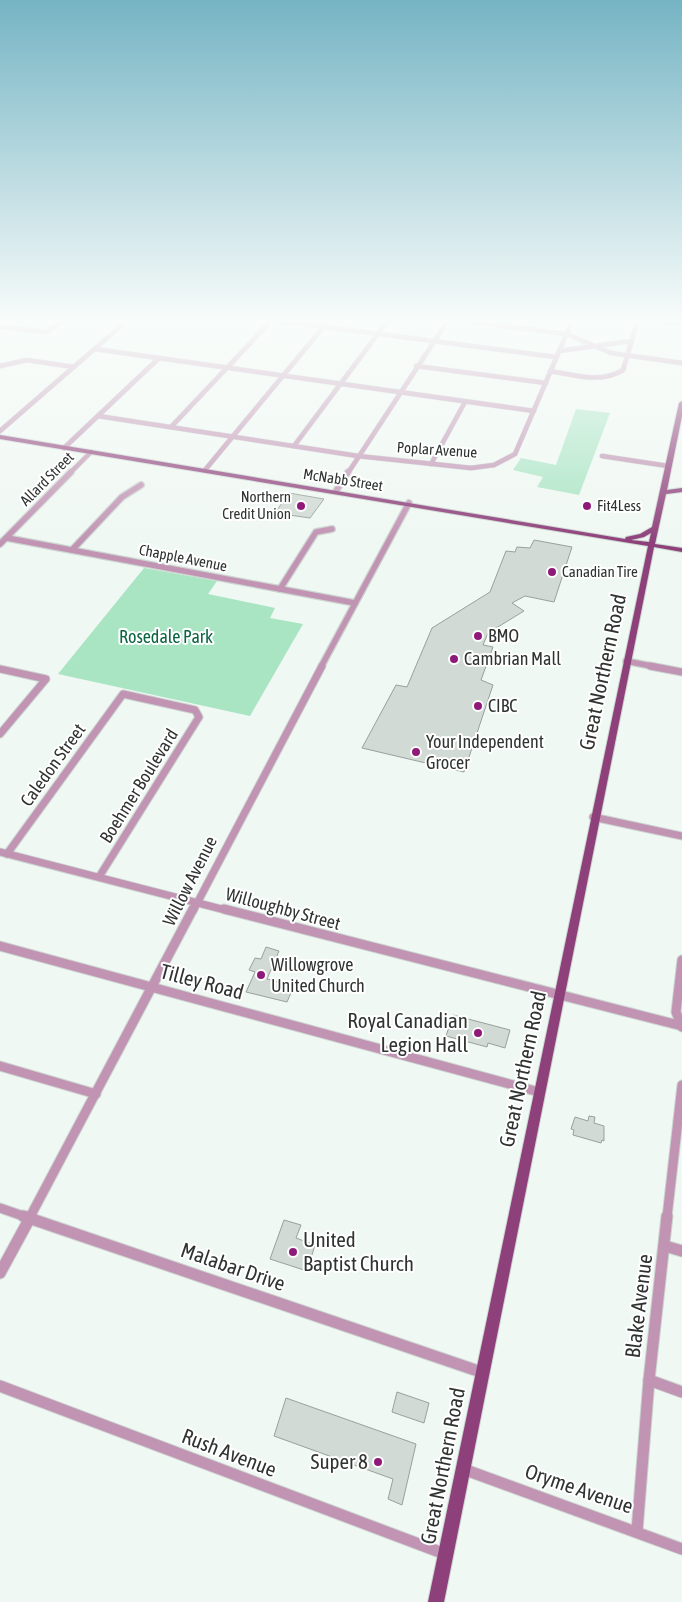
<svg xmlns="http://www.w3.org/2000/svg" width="682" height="1602" font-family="'Asap Condensed',sans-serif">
  <rect width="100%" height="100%" fill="#f0f8f3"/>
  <g fill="#a9e4c3">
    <path d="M576,409L610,413L579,495L537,487L543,477L513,470L521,458L556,465Z"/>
    <path d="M144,568L217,581L208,594L275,608L270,618L303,624L250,716L58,674Z"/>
  </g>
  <g fill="#d2dad5" stroke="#99a19c">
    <path d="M289,493L324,499L310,518L275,513Z"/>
    <path d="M534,540L572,547L554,602L525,596L512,603L524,611L488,633L483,645L493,647L481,680L493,685L464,772L362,748L396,685L407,687L432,628L490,592L506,551L515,552L517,547L530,548Z"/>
    <path d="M266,947L279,951L267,979L294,986L287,1002L246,992L255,972L249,970L255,958L261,959Z"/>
    <path d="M453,1015L510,1030L505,1048L488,1043L487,1047L446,1036Z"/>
    <path d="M589,1116L595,1117L594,1123L604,1126V1141L602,1140L601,1143L573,1135L574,1130L571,1129L575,1117L588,1121Z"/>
    <path d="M284,1220L301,1225L296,1238L315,1245L307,1271L270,1259Z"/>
    <path d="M397,1392L429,1403L424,1423L392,1412Z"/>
    <path d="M286,1398L416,1444L402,1505L388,1499L393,1479L274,1436Z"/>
  </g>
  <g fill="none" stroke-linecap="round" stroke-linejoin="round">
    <g stroke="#cdd5d0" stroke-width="5.5">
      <g id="minor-far4">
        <path d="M449,319L567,334L611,353L682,363"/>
        <path d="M640,319L682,324"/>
        <path d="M272,320L556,357"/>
        <path d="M0,327L46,332L66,319"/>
        <path d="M95,349L534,411"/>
        <path d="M559,351L631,341"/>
        <path d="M0,366L27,360L74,367"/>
        <path d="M416,366L546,383"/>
        <path d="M550,371C574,375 601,384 623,370L638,319"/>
        <path d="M98,416L358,456L471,468L494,465L515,454L573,319"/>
        <path d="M171,427L273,319"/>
        <path d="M0,431L129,319"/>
        <path d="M294,446L389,319"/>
        <path d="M64,448L158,359"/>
        <path d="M602,456L668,466"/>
        <path d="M431,464L465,402"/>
        <path d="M205,470L330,319"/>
        <path d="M70,473L91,452"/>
        <path d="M348,473L449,319"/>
      </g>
    </g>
    <g stroke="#cdd5d0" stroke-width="8">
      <g id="minor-far3">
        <path d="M336,491L348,472"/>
        <path d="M7,538L355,603"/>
        <path d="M0,544L71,472"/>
        <path d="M72,550L122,497L141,485"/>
        <path d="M280,589L316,532L332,529"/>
        <path d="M626,661L656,667"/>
        <path d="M321,667L409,503"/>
      </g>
    </g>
    <g stroke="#cdd5d0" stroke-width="9">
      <g id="minor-far2">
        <path d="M650,666L682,672"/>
        <path d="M0,669L46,679L0,734"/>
        <path d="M593,817L682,836"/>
        <path d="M0,852L229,911"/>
        <path d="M7,854L123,694L195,710L199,717L99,877"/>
        <path d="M193,911L322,666"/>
      </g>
    </g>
    <g stroke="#cdd5d0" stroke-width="11">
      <g id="minor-far1">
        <path d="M224,909L682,1026"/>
        <path d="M0,946L539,1092"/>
        <path d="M682,960L676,1012L682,1027"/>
        <path d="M0,1066L96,1094"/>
        <path d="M0,1208L26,1217"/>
        <path d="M30,1217L193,909"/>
        <path d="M667,1217L682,1085"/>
      </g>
    </g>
    <g stroke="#cdd5d0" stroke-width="13">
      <g id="minor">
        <path d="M23,1216L481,1372"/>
        <path d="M665,1246L682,1251"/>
        <path d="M0,1273L31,1216"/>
        <path d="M649,1380L682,1392"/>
        <path d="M0,1386L445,1554"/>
        <path d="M463,1469L682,1549"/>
        <path d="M637,1531L649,1380L667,1216"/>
      </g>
    </g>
    <g stroke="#cdd5d0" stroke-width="2">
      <path id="major" d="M682,401V416L667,490L682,488V492L666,494L655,544L682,548V552L654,547L444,1602H428L648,546L0,439V435L625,539L626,537L640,534L652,527L679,403ZM651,533L649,542L631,540L644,537Z"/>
    </g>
    <use href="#minor-far4" stroke="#c194b4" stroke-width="4.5"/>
    <use href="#minor-far3" stroke="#c194b4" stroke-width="5.5"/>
    <use href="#minor-far2" stroke="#c194b4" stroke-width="7"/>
    <use href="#minor-far1" stroke="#c194b4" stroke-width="9"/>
    <use href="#minor" stroke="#c194b4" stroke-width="11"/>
    <use href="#major" fill="#8e407b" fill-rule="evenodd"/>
  </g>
  <linearGradient id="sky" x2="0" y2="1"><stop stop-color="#75b4c4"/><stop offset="0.59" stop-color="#f8fcfa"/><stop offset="1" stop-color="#f8fcfa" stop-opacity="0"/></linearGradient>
  <rect width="682" height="543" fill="url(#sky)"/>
  <g fill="#8f1978" stroke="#fff" stroke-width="2">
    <circle cx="301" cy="506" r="5"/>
    <circle cx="587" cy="506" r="5"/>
    <circle cx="552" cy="572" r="5"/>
    <circle cx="478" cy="636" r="5"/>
    <circle cx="454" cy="659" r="5"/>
    <circle cx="478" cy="706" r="5"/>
    <circle cx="416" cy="752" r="5"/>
    <circle cx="261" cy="975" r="5"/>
    <circle cx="478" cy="1033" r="5"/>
    <circle cx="293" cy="1252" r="5"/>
    <circle cx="378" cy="1462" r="5"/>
  </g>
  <g text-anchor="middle" stroke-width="4" stroke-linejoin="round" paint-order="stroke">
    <g font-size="15" fill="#303332" stroke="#fff">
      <text transform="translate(437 450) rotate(4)" y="5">Poplar Avenue</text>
      <text transform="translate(47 479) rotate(-45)" y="5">Allard Street</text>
      <text transform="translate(343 480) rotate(9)" y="5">McNabb Street</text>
      <text transform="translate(183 558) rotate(11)" y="5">Chapple Avenue</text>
    </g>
    <g font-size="15" fill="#303332" stroke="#fff" text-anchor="start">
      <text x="291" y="502" text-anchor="end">Northern<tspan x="291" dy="17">Credit Union</tspan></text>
      <text x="597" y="511">Fit4Less</text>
      <text x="562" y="577">Canadian Tire</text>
    </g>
    <g font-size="18" fill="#303332" stroke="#fff" text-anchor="start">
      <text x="488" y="642">BMO</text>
      <text x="464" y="665">Cambrian Mall</text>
      <text x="488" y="712">CIBC</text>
      <text x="426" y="748">Your Independent<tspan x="426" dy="21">Grocer</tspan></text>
      <text x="271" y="971">Willowgrove<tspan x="271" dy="21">United Church</tspan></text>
    </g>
    <g font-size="18" fill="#0b6542" stroke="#fff">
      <text x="166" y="643">Rosedale Park</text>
    </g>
    <g font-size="18" fill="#303332" stroke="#fff">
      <text transform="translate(53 765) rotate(-54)" y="6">Caledon Street</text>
      <text transform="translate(139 786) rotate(-58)" y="6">Boehmer Boulevard</text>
      <text transform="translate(190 881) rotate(-63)" y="6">Willow Avenue</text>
      <text transform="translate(283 909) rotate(15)" y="6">Willoughby Street</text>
    </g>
    <g font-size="21" fill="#303332" stroke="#fff">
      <text transform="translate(603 672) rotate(-78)" y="7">Great Northern Road</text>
      <text transform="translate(202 982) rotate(15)" y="7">Tilley Road</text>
      <text transform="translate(523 1069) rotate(-78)" y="7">Great Northern Road</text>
      <text transform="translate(233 1267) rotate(19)" y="7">Malabar Drive</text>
      <text transform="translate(639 1306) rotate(-83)" y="7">Blake Avenue</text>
      <text transform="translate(229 1453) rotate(21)" y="7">Rush Avenue</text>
      <text transform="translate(443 1466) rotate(-79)" y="7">Great Northern Road</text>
      <text transform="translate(579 1489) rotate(19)" y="7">Oryme Avenue</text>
    </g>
    <g font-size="21" fill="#303332" stroke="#fff" text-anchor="end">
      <text x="468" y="1028">Royal Canadian<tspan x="468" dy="24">Legion Hall</tspan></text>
      <text x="303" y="1247" text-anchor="start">United<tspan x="303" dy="24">Baptist Church</tspan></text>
      <text x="368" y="1469">Super 8</text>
    </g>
  </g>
</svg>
